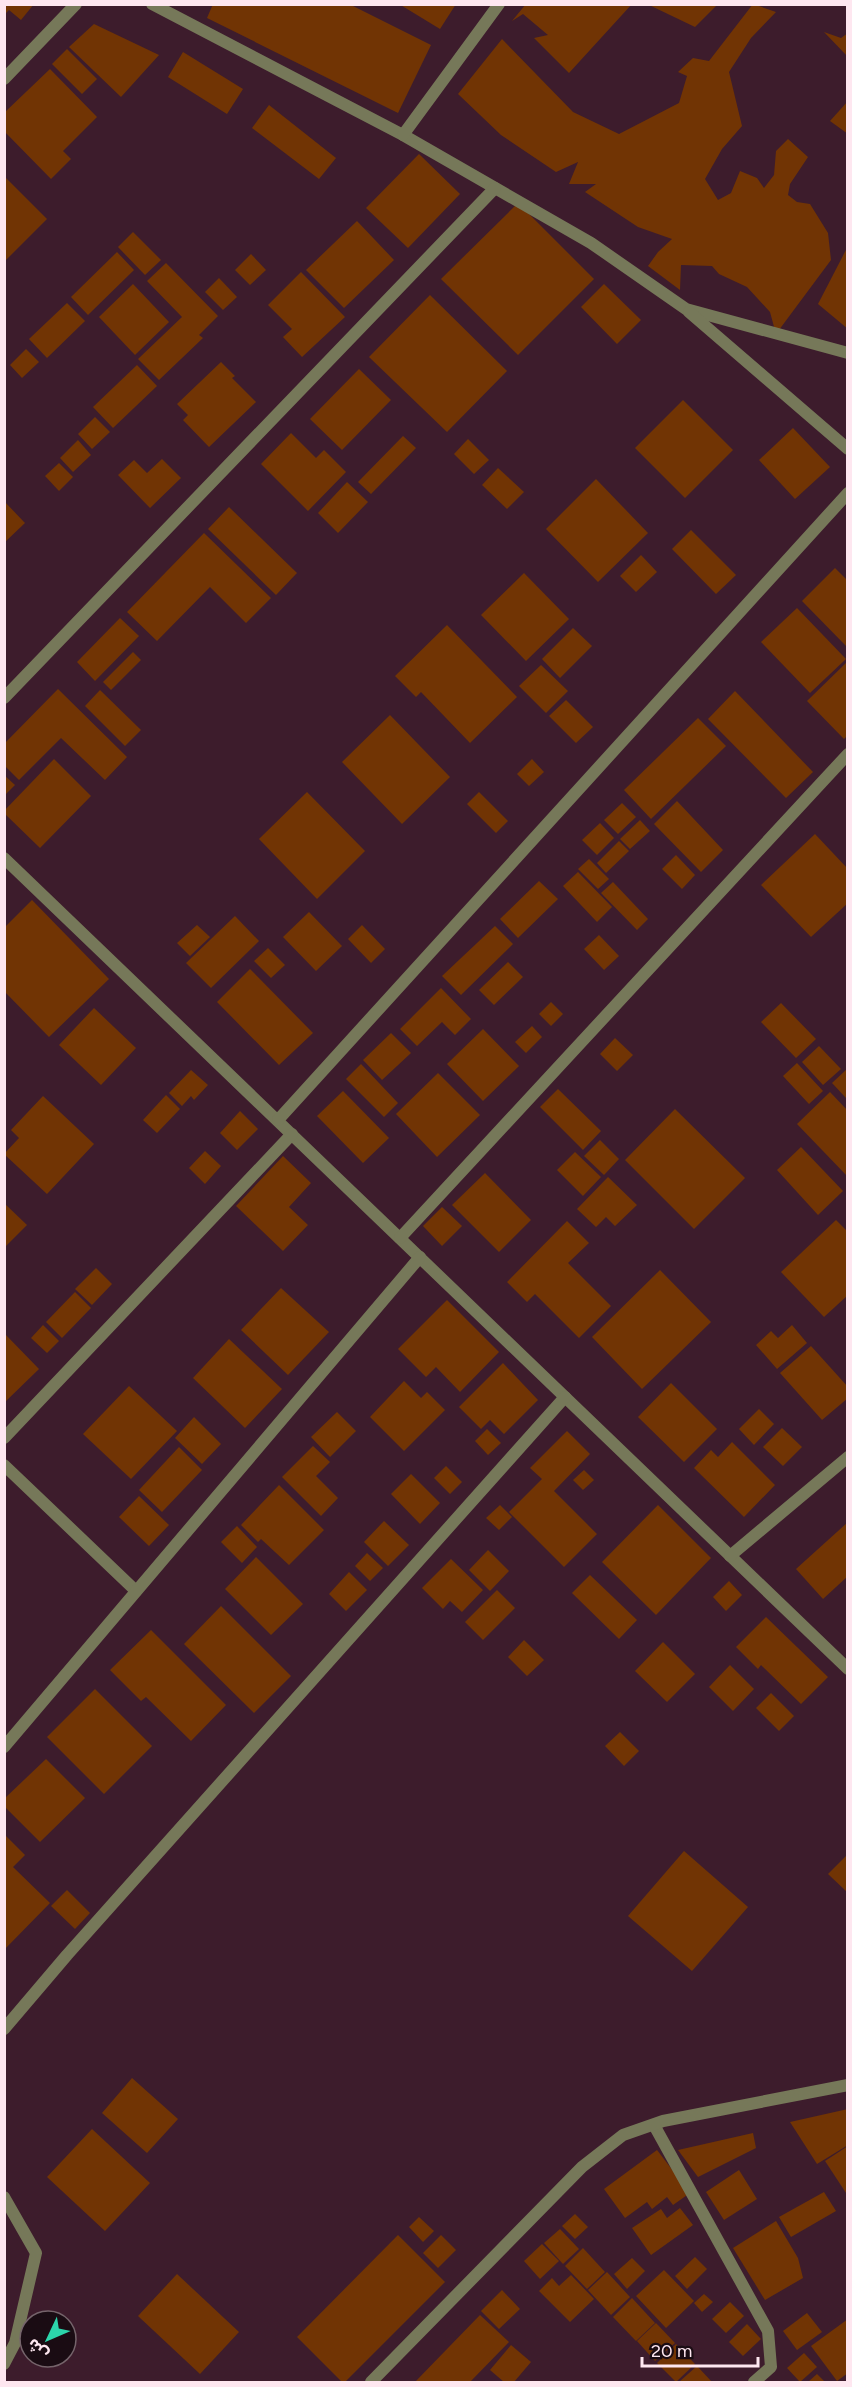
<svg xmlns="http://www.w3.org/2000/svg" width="852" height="2387" font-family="Figtree,'Noto Sans Arabic',sans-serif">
  <rect width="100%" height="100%" fill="#3d1c2c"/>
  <g fill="#713404">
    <path d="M4,4H34L21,20L9,10L4,15Z"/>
    <path d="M213,4H349L431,45L398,113L207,18Z"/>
    <path d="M399,4H456L440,29Z"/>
    <path d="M526,4H632L569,73L534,38L548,35L523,14L512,21Z"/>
    <path d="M647,4H718L695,27Z"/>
    <path d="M753,4L776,12L751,38L729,72L742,126L722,149L705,179L718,200L731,193L740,171L757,178L764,188L774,175L776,151L788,139L808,157L790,184L788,195L797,202L810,204L828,233L831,260L776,334L770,312L747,287L719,274L712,266L681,265L680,290L648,266L658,252L672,239L638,227L585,192L596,184H569L578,162L556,172L501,135L458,94L502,39L573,112L619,134L679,103L687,76L678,72L693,58L709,61Z"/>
    <path d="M94,24L159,55L121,97L69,47Z"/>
    <path d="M824,32L841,38L848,33V57Z"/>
    <path d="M67,49L97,79L82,94L52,64Z"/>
    <path d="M183,52L243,89L227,114L168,77Z"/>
    <path d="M50,69L97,117L63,151L71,159L51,179L4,131V113Z"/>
    <path d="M848,101V134L830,121Z"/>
    <path d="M269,105L336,158L319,179L252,128Z"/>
    <path d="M419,154L460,194L408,248L366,208Z"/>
    <path d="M4,176L47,219L4,262Z"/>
    <path d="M518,203L594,279L518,355L441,279Z"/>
    <path d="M357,221L394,260L344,308L306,270Z"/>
    <path d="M133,232L161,260L145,275L118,247Z"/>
    <path d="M848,246V329L818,304Z"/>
    <path d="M117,252L134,270L88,315L71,297Z"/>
    <path d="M251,254L266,270L250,285L235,270Z"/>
    <path d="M166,263L218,316L199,335L203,338L159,380L138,359L182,317L147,281Z"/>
    <path d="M301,272L345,317L302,357L283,337L292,329L268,305Z"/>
    <path d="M219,278L237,297L223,310L205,292Z"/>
    <path d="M133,284L169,322L135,355L99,317Z"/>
    <path d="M604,284L641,320L617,344L581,307Z"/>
    <path d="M430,295L507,371L447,432L369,357Z"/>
    <path d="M67,303L85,321L47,358L29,339Z"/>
    <path d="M26,349L39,362L22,378L10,365Z"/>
    <path d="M221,362L235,376L232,378L256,402L209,447L183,420L188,415L177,404Z"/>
    <path d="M137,365L157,386L113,428L93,407Z"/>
    <path d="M359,369L391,400L342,450L310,419Z"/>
    <path d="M683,400L733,450L685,498L635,448Z"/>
    <path d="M95,417L110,432L92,449L78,434Z"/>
    <path d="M793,428L830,467L795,499L759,460Z"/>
    <path d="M291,433L316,458L324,450L346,472L308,511L261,464Z"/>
    <path d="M403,436L416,448L371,494L358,482Z"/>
    <path d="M468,439L489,460L474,474L454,454Z"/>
    <path d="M78,440L91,455L73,472L60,458Z"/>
    <path d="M162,459L181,478L150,508L118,475L134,460L147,473Z"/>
    <path d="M59,463L73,477L59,491L45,476Z"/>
    <path d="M498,468L524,492L507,509L482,485Z"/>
    <path d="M596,479L648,533L598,582L546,529Z"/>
    <path d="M347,482L368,502L338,533L318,513Z"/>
    <path d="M4,501L25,523L4,543Z"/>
    <path d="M229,507L297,573L276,595L208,529Z"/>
    <path d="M691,530L736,575L716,594L672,549Z"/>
    <path d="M204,533L271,598L246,623L210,587L157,641L127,612Z"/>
    <path d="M641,555L657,572L636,592L620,576Z"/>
    <path d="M835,568L848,581V648L802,601Z"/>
    <path d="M524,573L569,619L526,661L481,615Z"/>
    <path d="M797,608L846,659L810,693L761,642Z"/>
    <path d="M120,618L139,636L95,681L77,662Z"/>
    <path d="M447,625L517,697L470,743L421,692L416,697L395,676Z"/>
    <path d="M573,628L592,646L560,678L542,659Z"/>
    <path d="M133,652L141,660L111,690L103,682Z"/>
    <path d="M848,661V735L844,739L807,701Z"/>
    <path d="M541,665L568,691L546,713L519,686Z"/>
    <path d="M58,689L127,757L105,780L61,738L19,780L4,765V744Z"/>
    <path d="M100,690L141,730L125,746L85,706Z"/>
    <path d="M735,691L813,772L786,798L708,719Z"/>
    <path d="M566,700L593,727L576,743L549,716Z"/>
    <path d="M390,715L450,777L402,824L342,762Z"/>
    <path d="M698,718L726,746L651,819L624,790Z"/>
    <path d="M54,759L91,796L40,848L4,813V811Z"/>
    <path d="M532,759L544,772L529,786L517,774Z"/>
    <path d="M4,775L15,785L4,796Z"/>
    <path d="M307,792L365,851L317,899L259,839Z"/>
    <path d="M479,792L508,821L496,833L467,804Z"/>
    <path d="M677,801L723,850L701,872L654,824Z"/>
    <path d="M622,803L636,817L618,834L604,820Z"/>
    <path d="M640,820L650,831L630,849L620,839Z"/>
    <path d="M600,823L614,838L597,855L582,840Z"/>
    <path d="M815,834L848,869V903L811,937L761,885Z"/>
    <path d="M619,841L629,851L606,873L597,863Z"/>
    <path d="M676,855L695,875L682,889L662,869Z"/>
    <path d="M589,859L609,879L598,889L578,869Z"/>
    <path d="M578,872L612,907L597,922L563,886Z"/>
    <path d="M539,881L558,899L518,938L500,919Z"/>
    <path d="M613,882L648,919L637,930L601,893Z"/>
    <path d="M32,900L109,979L49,1037L4,991V928Z"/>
    <path d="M309,912L342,946L316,971L283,937Z"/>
    <path d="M235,916L259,941L211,988L186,963Z"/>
    <path d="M197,925L210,937L190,956L177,943Z"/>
    <path d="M362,925L385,949L371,963L348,939Z"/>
    <path d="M495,926L513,944L461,995L442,976Z"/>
    <path d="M599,935L619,956L604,970L584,949Z"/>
    <path d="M268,948L285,965L271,978L254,961Z"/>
    <path d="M508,962L523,977L494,1005L479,990Z"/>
    <path d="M250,969L313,1033L279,1065L217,1002Z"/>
    <path d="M441,988L471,1019L455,1035L442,1022L417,1046L400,1029Z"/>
    <path d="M551,1002L563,1014L551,1026L539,1014Z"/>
    <path d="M781,1003L816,1039L796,1058L761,1022Z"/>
    <path d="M94,1008L136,1048L101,1085L59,1045Z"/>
    <path d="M532,1026L542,1037L526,1053L515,1042Z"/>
    <path d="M483,1029L519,1066L483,1101L447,1064Z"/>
    <path d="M391,1033L411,1053L382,1080L363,1060Z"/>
    <path d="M615,1038L633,1055L617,1071L600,1054Z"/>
    <path d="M819,1046L841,1069L823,1085L802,1062Z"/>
    <path d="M797,1063L823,1091L809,1104L783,1076Z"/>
    <path d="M361,1064L398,1103L384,1117L346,1079Z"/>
    <path d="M848,1068V1096L846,1098L832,1083Z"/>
    <path d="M191,1070L208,1085L194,1100L191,1096L182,1106L169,1093Z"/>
    <path d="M438,1073L480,1115L437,1157L396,1114Z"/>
    <path d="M558,1089L601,1131L583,1150L540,1107Z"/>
    <path d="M343,1091L389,1138L363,1163L317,1116Z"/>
    <path d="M830,1092L848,1111V1177L797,1124Z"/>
    <path d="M166,1095L180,1109L157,1133L143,1120Z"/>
    <path d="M43,1096L94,1144L47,1194L4,1154L19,1138L11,1130Z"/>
    <path d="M675,1109L745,1178L694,1229L625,1160Z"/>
    <path d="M240,1111L258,1129L237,1150L220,1133Z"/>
    <path d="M600,1140L619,1159L604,1175L584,1156Z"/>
    <path d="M801,1147L843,1191L818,1215L777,1170Z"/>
    <path d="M205,1151L221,1166L205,1184L189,1168Z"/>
    <path d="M575,1152L601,1177L583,1196L557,1170Z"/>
    <path d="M283,1156L311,1183L289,1207L308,1225L283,1251L236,1206Z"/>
    <path d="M485,1173L531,1220L499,1252L452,1205Z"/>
    <path d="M608,1177L637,1205L615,1226L606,1217L596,1227L577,1209Z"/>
    <path d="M4,1203L27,1225L4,1248Z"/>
    <path d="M442,1207L462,1226L442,1246L423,1226Z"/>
    <path d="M836,1220L848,1232V1295L824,1317L781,1272Z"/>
    <path d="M567,1221L589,1243L568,1263L611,1306L579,1338L535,1294L527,1302L507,1282Z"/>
    <path d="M96,1268L112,1284L92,1305L75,1289Z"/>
    <path d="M660,1270L711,1322L642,1389L592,1337Z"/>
    <path d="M281,1288L329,1332L288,1375L241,1330Z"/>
    <path d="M75,1292L91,1308L62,1338L46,1322Z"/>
    <path d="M447,1300L499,1352L460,1392L436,1367L426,1377L398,1349Z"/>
    <path d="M43,1325L59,1341L47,1353L31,1338Z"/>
    <path d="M792,1325L807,1343L777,1369L756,1345L771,1331L778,1338Z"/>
    <path d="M4,1333L39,1369L4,1403Z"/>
    <path d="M229,1339L282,1389L245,1428L193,1378Z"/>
    <path d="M811,1346L848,1387V1398L822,1420L780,1373Z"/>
    <path d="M503,1363L538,1400L504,1434L490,1420L481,1429L459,1407Z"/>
    <path d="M404,1381L421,1398L427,1392L445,1410L404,1451L370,1417Z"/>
    <path d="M671,1383L717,1429L684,1462L638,1417Z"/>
    <path d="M129,1386L177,1431L131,1479L83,1434Z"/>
    <path d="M759,1409L774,1424L754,1445L739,1429Z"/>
    <path d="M337,1412L356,1431L330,1457L311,1437Z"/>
    <path d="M194,1417L221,1444L202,1464L175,1438Z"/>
    <path d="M782,1428L802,1447L783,1466L763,1447Z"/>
    <path d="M487,1429L501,1443L488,1455L475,1441Z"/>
    <path d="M567,1431L590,1454L554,1491L597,1534L564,1567L509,1512L542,1479L530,1468Z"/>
    <path d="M732,1442L775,1485L744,1517L694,1468L711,1450L718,1457Z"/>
    <path d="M313,1446L330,1462L316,1476L338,1498L321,1516L282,1477Z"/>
    <path d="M179,1447L202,1470L162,1512L139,1490Z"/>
    <path d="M446,1466L462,1482L450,1494L434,1478Z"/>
    <path d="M584,1470L594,1480L583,1490L573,1480Z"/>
    <path d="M411,1474L440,1503L420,1524L391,1494Z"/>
    <path d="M279,1485L324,1530L289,1565L261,1539L258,1542L241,1525Z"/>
    <path d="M139,1496L169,1525L149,1546L119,1517Z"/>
    <path d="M500,1505L512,1517L499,1530L486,1518Z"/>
    <path d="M658,1505L711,1558L656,1615L602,1562Z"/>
    <path d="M384,1521L409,1545L388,1566L364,1542Z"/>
    <path d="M848,1522V1576L823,1599L796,1569Z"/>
    <path d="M237,1526L257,1547L242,1563L221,1542Z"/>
    <path d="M488,1550L509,1571L490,1591L469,1570Z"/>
    <path d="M367,1553L383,1568L370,1581L355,1566Z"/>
    <path d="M256,1557L303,1604L271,1635L225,1589Z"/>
    <path d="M451,1559L483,1590L462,1612L450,1601L443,1609L422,1588Z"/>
    <path d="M349,1572L367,1590L346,1611L329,1594Z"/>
    <path d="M590,1575L637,1620L619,1639L572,1593Z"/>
    <path d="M729,1581L742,1595L726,1611L713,1597Z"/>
    <path d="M497,1590L515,1608L483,1640L465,1622Z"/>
    <path d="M221,1606L291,1676L254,1713L184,1644Z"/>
    <path d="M766,1617L828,1677L801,1704L761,1665L758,1669L736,1647Z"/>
    <path d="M151,1630L226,1705L191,1741L146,1697L141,1701L110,1670Z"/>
    <path d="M524,1640L544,1660L527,1676L508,1657Z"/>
    <path d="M663,1642L695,1674L667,1702L635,1671Z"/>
    <path d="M730,1665L754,1689L733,1711L709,1687Z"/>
    <path d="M95,1689L152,1746L104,1794L47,1737Z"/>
    <path d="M771,1693L794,1716L779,1731L756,1708Z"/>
    <path d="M620,1732L639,1751L624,1766L605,1746Z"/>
    <path d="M46,1759L85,1798L40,1842L4,1806V1799Z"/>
    <path d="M4,1834L25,1855L13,1867L50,1903L4,1950Z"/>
    <path d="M684,1851L748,1907L692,1971L628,1916Z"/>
    <path d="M848,1854V1893L828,1874Z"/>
    <path d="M67,1890L90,1913L75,1929L51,1906Z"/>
    <path d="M132,2078L178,2119L147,2153L102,2113Z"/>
    <path d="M848,2109V2145L817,2164L790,2122Z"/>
    <path d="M92,2129L150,2183L105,2231L47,2177Z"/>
    <path d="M753,2133L756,2148L698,2177L678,2150Z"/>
    <path d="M848,2146V2196L825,2161Z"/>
    <path d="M657,2150L690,2193L673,2205L667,2197L652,2209L647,2202L625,2218L604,2189Z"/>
    <path d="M739,2170L757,2199L724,2220L706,2192Z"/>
    <path d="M824,2192L836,2211L791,2237L779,2217Z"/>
    <path d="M680,2208L693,2225L651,2255L632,2228L661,2209L667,2218Z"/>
    <path d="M575,2214L588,2227L575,2239L562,2226Z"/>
    <path d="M419,2217L434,2231L423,2242L409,2227Z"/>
    <path d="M776,2221L798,2258L803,2278L765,2300L733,2248Z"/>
    <path d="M560,2229L579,2249L563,2264L544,2243Z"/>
    <path d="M398,2235L445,2282L345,2382H342L297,2337Z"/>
    <path d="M441,2235L456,2250L438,2268L423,2253Z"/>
    <path d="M542,2244L559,2261L540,2279L524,2261Z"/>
    <path d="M583,2248L605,2272L587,2289L565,2266Z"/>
    <path d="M695,2257L707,2269L687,2289L675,2276Z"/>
    <path d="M632,2258L645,2271L627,2289L614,2274Z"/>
    <path d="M664,2270L694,2301L666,2328L636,2296Z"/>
    <path d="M607,2272L630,2297L611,2315L588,2290Z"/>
    <path d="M177,2274L239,2332L200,2374L138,2316Z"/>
    <path d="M571,2275L594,2299L570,2322L539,2291L552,2278L559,2286Z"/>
    <path d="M502,2290L520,2309L499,2329L481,2311Z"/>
    <path d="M704,2294L713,2302L702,2312L694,2303Z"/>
    <path d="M632,2298L655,2323L636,2341L613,2317Z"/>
    <path d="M730,2302L744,2316L726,2333L712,2319Z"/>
    <path d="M807,2313L822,2332L797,2350L783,2331Z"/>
    <path d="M480,2315L509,2342L470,2382H415Z"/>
    <path d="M848,2319V2373L837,2381L811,2346Z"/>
    <path d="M656,2323L675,2343L655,2361L637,2341Z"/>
    <path d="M747,2324L761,2339L743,2356L729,2342Z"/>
    <path d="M676,2344L695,2364L676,2382L657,2363Z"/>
    <path d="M511,2345L531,2362L514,2382H504L490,2370Z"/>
    <path d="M804,2353L817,2367L800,2382L787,2368Z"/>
    <path d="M697,2366L712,2382H679Z"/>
    <path d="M817,2374L825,2382H808Z"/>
  </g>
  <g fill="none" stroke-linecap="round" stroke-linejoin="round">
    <g stroke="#767859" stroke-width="12">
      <path d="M152,4L403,135L591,243L686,309L848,353"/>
      <path d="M4,79L76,4"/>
      <path d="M403,135L499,4"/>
      <path d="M689,312L848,449"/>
      <path d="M4,698L495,188"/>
      <path d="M4,858L848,1669"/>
      <path d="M278,1120L848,493"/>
      <path d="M400,1238L848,754"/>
      <path d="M4,1438L292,1134"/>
      <path d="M4,1465L136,1591"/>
      <path d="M730,1556L848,1457"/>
      <path d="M4,1747L420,1257"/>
      <path d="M4,2029L67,1955L565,1397"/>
      <path d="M654,2125L768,2331L771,2367L754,2382"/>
      <path d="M4,2197L36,2253L15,2343L4,2364"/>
      <path d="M371,2382L582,2167L623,2135L663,2121L848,2085"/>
    </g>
  </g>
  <rect width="852" height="2387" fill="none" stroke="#fee7f0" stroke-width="12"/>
  <g transform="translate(48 2339) rotate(226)"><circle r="28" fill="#1a0c13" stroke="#75646b" stroke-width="1.5"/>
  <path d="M0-4.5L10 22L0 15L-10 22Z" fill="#2cd5ab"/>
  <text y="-9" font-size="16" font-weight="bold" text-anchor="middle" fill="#fee7f0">ش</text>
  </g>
  <path d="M642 2357v9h116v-9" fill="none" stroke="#fee7f0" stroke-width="3"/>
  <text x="651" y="2357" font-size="18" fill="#fee7f0" stroke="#1a0c13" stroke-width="4.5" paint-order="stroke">20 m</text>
</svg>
